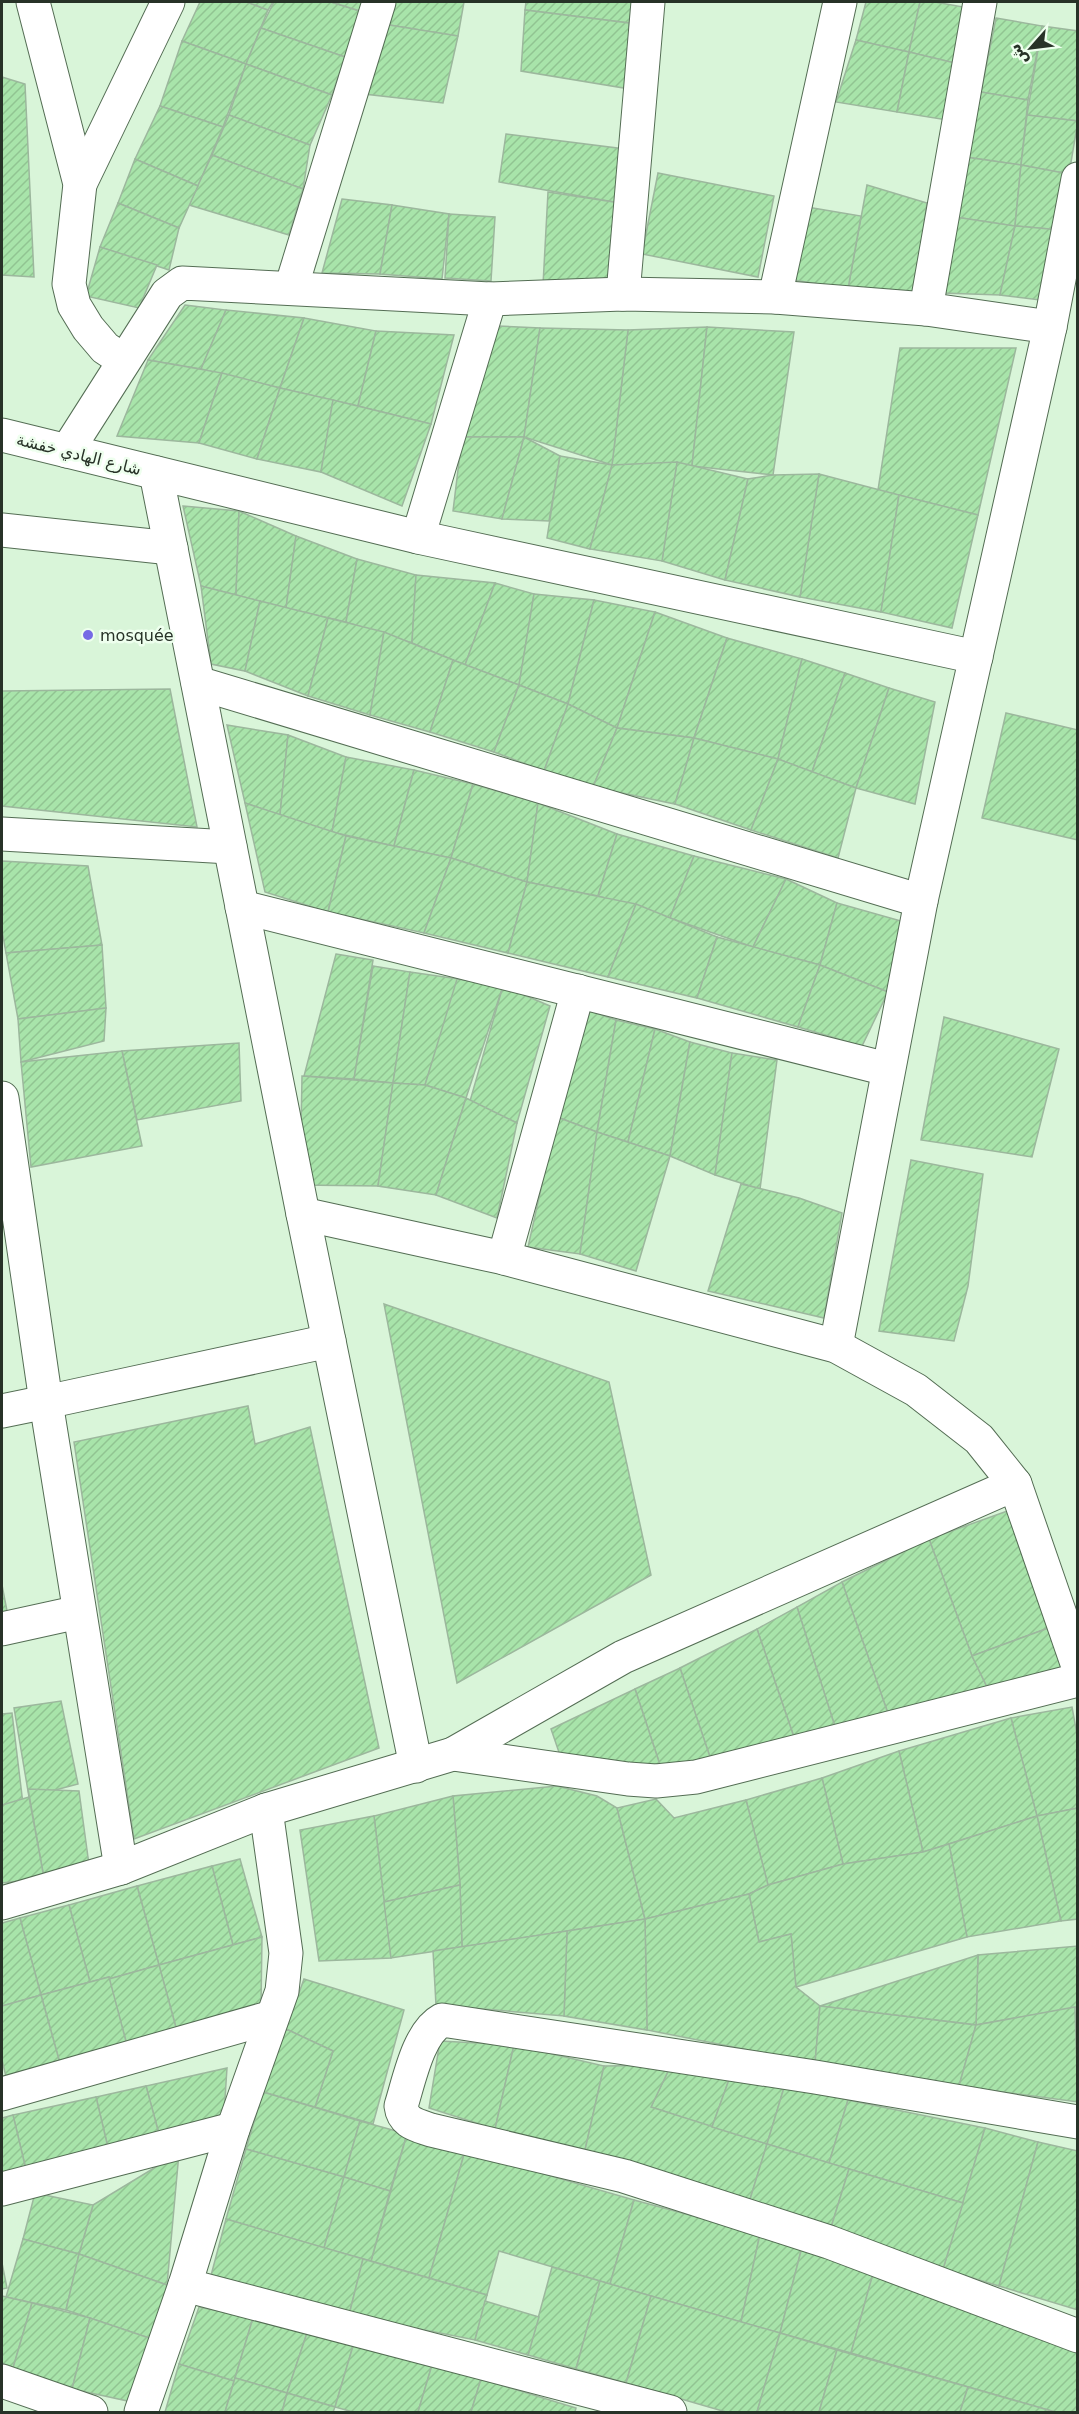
<svg xmlns="http://www.w3.org/2000/svg" width="1079" height="2414" font-family="'DejaVu Sans','Noto Sans Arabic',sans-serif">
  <defs>
    <pattern id="building-hatch" width="6" height="6" patternUnits="userSpaceOnUse" patternTransform="scale(1.5)"><rect width="6" height="6" fill="#a8e4aa"/><path d="M-1 1l2-2M0 6l6-6M5 7l2-2" fill="none" stroke="#91c492"/></pattern>
  </defs>
  <rect width="100%" height="100%" fill="#d9f5d9"/>
  <g fill="url(#building-hatch)" stroke="#9cb79d" stroke-width="1.5">
    <path d="M200,2H247L268,10L246,64L182,41Z"/>
    <path d="M247,2H273L268,10Z"/>
    <path d="M274,2H331L360,11L345,57L261,28Z"/>
    <path d="M331,2H363L360,11Z"/>
    <path d="M389,2H464L458,36L383,24Z"/>
    <path d="M526,2H633L629,23L525,10Z"/>
    <path d="M866,2H920L909,52L856,40Z"/>
    <path d="M920,2H935L969,8L959,64L909,52Z"/>
    <path d="M525,10L629,23L630,89L521,71Z"/>
    <path d="M996,18L1042,26L1028,100L981,92Z"/>
    <path d="M383,24L458,36L443,103L364,94Z"/>
    <path d="M1042,26L1078,31V121L1027,115Z"/>
    <path d="M261,28L345,57L332,95L246,64Z"/>
    <path d="M856,40L909,52L897,112L836,102Z"/>
    <path d="M182,41L246,64L223,127L160,106Z"/>
    <path d="M909,52L959,64L947,120L897,112Z"/>
    <path d="M246,64L332,95L310,145L229,115Z"/>
    <path d="M2,77L25,84L34,277L2,275Z"/>
    <path d="M981,92L1028,100L1021,165L965,157Z"/>
    <path d="M160,106L223,127L198,186L135,159Z"/>
    <path d="M229,115L310,145L303,189L212,155Z"/>
    <path d="M1027,115L1078,121L1069,174L1021,165Z"/>
    <path d="M506,134L625,149L620,203L499,182Z"/>
    <path d="M212,155L303,189L289,235L189,205Z"/>
    <path d="M965,157L1021,165L1015,226L955,217Z"/>
    <path d="M135,159L198,186L179,228L118,203Z"/>
    <path d="M1021,165L1069,174L1060,230L1015,226Z"/>
    <path d="M658,173L774,196L758,277L642,254Z"/>
    <path d="M867,185L927,203L914,295L848,289Z"/>
    <path d="M548,192L620,203L611,285H543Z"/>
    <path d="M342,199L392,205L380,274L322,273Z"/>
    <path d="M118,203L179,228L169,270L100,247Z"/>
    <path d="M392,205L449,214L442,279L380,274Z"/>
    <path d="M807,207L861,216L848,289L794,280Z"/>
    <path d="M449,214L495,217L491,281L445,278Z"/>
    <path d="M955,217L1015,226L1000,295L942,293Z"/>
    <path d="M1015,226L1060,230L1048,301L1000,295Z"/>
    <path d="M100,247L157,265L139,308L86,296Z"/>
    <path d="M185,305L226,310L201,369L148,360Z"/>
    <path d="M226,310L304,318L280,388L201,369Z"/>
    <path d="M304,318L376,331L358,406L280,388Z"/>
    <path d="M498,326L540,328L524,437H462Z"/>
    <path d="M707,327L692,466L612,465L628,330Z"/>
    <path d="M707,327L794,332L773,475L692,466Z"/>
    <path d="M540,328L628,330L612,465L524,437Z"/>
    <path d="M376,331L454,335L431,424L358,406Z"/>
    <path d="M900,348H1016L978,515L878,490Z"/>
    <path d="M148,360L222,373L199,443L117,436Z"/>
    <path d="M222,373L280,388L257,459L199,443Z"/>
    <path d="M280,388L333,400L321,472L257,459Z"/>
    <path d="M333,400L431,424L402,506L321,472Z"/>
    <path d="M462,437H524L502,519L453,511Z"/>
    <path d="M524,437L560,456L549,521L502,519Z"/>
    <path d="M560,456L612,465L590,549L547,538Z"/>
    <path d="M677,462L748,479L725,580L662,561Z"/>
    <path d="M677,462L662,561L590,549L612,465Z"/>
    <path d="M819,474L899,495L881,612L800,597Z"/>
    <path d="M819,474L800,597L725,580L748,479L773,475Z"/>
    <path d="M899,495L978,515L952,628L881,612Z"/>
    <path d="M183,506L239,511L236,595L201,586Z"/>
    <path d="M239,511L296,536L286,608L236,595Z"/>
    <path d="M296,536L357,559L346,622L286,608Z"/>
    <path d="M357,559L416,575L412,643L346,622Z"/>
    <path d="M416,575L495,583L465,665L412,643Z"/>
    <path d="M495,583L534,594L519,685L465,665Z"/>
    <path d="M201,586L260,601L245,671L211,664Z"/>
    <path d="M534,594L594,600L568,704L519,685Z"/>
    <path d="M594,600L655,612L617,728L568,704Z"/>
    <path d="M260,601L328,618L308,696L245,671Z"/>
    <path d="M655,612L727,638L694,738L617,728Z"/>
    <path d="M328,618L384,632L370,715L308,696Z"/>
    <path d="M384,632L453,660L430,732L370,715Z"/>
    <path d="M727,638L802,659L778,759L694,738Z"/>
    <path d="M802,659L845,673L812,772L778,759Z"/>
    <path d="M453,660L519,685L494,752L430,732Z"/>
    <path d="M845,673L889,688L856,788L812,772Z"/>
    <path d="M519,685L568,704L544,771L494,752Z"/>
    <path d="M889,688L935,702L915,804L856,788Z"/>
    <path d="M170,689L197,827L2,806V691Z"/>
    <path d="M568,704L617,728L593,787L544,771Z"/>
    <path d="M1006,713L1078,730V840L982,818Z"/>
    <path d="M227,725L288,735L280,815L245,803Z"/>
    <path d="M617,728L694,738L675,804L593,787Z"/>
    <path d="M288,735L346,757L332,832L280,815Z"/>
    <path d="M694,738L778,759L751,830L675,804Z"/>
    <path d="M346,757L414,770L394,846L332,832Z"/>
    <path d="M778,759L856,788L838,858L751,830Z"/>
    <path d="M414,770L473,784L451,858L394,846Z"/>
    <path d="M473,784L538,803L527,882L451,858Z"/>
    <path d="M245,803L346,836L328,912L265,892Z"/>
    <path d="M538,803L617,834L598,896L527,882Z"/>
    <path d="M617,834L694,856L670,918L598,896Z"/>
    <path d="M346,836L451,858L424,933L328,912Z"/>
    <path d="M694,856L786,879L753,947L670,918Z"/>
    <path d="M451,858L527,882L508,953L424,933Z"/>
    <path d="M2,861L88,866L102,945L6,953L2,931Z"/>
    <path d="M786,879L837,903L820,965L753,947Z"/>
    <path d="M527,882L636,904L608,977L508,953Z"/>
    <path d="M837,903L901,921L888,992L820,965Z"/>
    <path d="M636,904L717,937L697,998L608,977Z"/>
    <path d="M717,937L820,965L798,1027L697,998Z"/>
    <path d="M102,945L106,1008L18,1019L6,953Z"/>
    <path d="M336,954L373,960L354,1079L304,1076Z"/>
    <path d="M820,965L888,992L862,1046L798,1027Z"/>
    <path d="M373,966L410,972L393,1083L354,1079Z"/>
    <path d="M410,972L459,979L425,1085L393,1083Z"/>
    <path d="M457,979L503,986L466,1098L425,1085Z"/>
    <path d="M503,986L550,1006L517,1123L470,1101Z"/>
    <path d="M106,1008L104,1041L21,1062L18,1019Z"/>
    <path d="M590,1011L616,1020L597,1132L557,1117Z"/>
    <path d="M944,1017L1059,1049L1032,1157L921,1140Z"/>
    <path d="M616,1020L655,1029L628,1142L597,1132Z"/>
    <path d="M655,1029L690,1042L670,1156L628,1142Z"/>
    <path d="M690,1042L732,1053L715,1175L670,1156Z"/>
    <path d="M239,1043L241,1101L137,1120L122,1051Z"/>
    <path d="M122,1051L142,1146L31,1167L21,1062Z"/>
    <path d="M732,1053L777,1060L760,1189L715,1175Z"/>
    <path d="M302,1076L393,1083L378,1186L300,1185Z"/>
    <path d="M393,1083L425,1085L466,1098L436,1195L378,1186Z"/>
    <path d="M466,1098L517,1123L497,1218L436,1195Z"/>
    <path d="M557,1117L597,1132L580,1254L528,1247Z"/>
    <path d="M597,1132L670,1156L636,1271L580,1254Z"/>
    <path d="M911,1160L983,1174L968,1286L954,1341L879,1331Z"/>
    <path d="M741,1184L799,1198L842,1213L824,1318L708,1291Z"/>
    <path d="M384,1304L609,1382L651,1575L457,1683Z"/>
    <path d="M248,1406L255,1444L310,1427L379,1748L134,1839L74,1442Z"/>
    <path d="M1013,1509L1054,1626L972,1656L929,1539Z"/>
    <path d="M929,1539L972,1656L990,1693L891,1722L842,1582Z"/>
    <path d="M842,1582L891,1722L837,1733L797,1607Z"/>
    <path d="M2,1585L7,1611L2,1612Z"/>
    <path d="M797,1607L837,1733L797,1746L757,1629Z"/>
    <path d="M1054,1626L1065,1674L990,1693L972,1656Z"/>
    <path d="M757,1629L797,1746L711,1760L680,1668Z"/>
    <path d="M680,1668L711,1760L662,1771L635,1689Z"/>
    <path d="M635,1689L662,1771L562,1761L551,1729Z"/>
    <path d="M61,1701L78,1784L29,1797L14,1708Z"/>
    <path d="M1072,1707L1078,1740V1808L1037,1816L1011,1718Z"/>
    <path d="M12,1713L23,1804L2,1807V1714Z"/>
    <path d="M1011,1718L1037,1816L923,1852L899,1751Z"/>
    <path d="M899,1751L923,1852L843,1864L822,1778Z"/>
    <path d="M822,1778L843,1864L768,1885L746,1800Z"/>
    <path d="M557,1786L597,1796L617,1808L645,1919L462,1947L460,1885L453,1796Z"/>
    <path d="M28,1789L79,1791L90,1872L44,1878Z"/>
    <path d="M453,1796L460,1885L384,1902L374,1816Z"/>
    <path d="M29,1797L44,1878L2,1883V1805Z"/>
    <path d="M656,1799L674,1818L746,1800L768,1885L749,1894L645,1919L617,1808Z"/>
    <path d="M1078,1808V1919L1061,1921L1037,1816Z"/>
    <path d="M374,1816L391,1958L319,1961L300,1830Z"/>
    <path d="M1037,1816L1061,1921L967,1937L949,1844Z"/>
    <path d="M949,1844L967,1937L796,1987L791,1934L759,1942L749,1894L768,1885L843,1864L923,1852Z"/>
    <path d="M240,1859L262,1937L233,1945L212,1866Z"/>
    <path d="M212,1866L233,1945L159,1965L137,1886Z"/>
    <path d="M460,1885L462,1947L391,1958L384,1902Z"/>
    <path d="M137,1886L159,1965L109,1979V1977L90,1982L69,1905Z"/>
    <path d="M749,1894L759,1942L791,1934L796,1987L820,2006L815,2063L647,2030L645,1919Z"/>
    <path d="M69,1905L90,1982L41,1995L20,1918Z"/>
    <path d="M20,1918L41,1995L2,2006V1923Z"/>
    <path d="M645,1919L647,2030L564,2016L567,1931Z"/>
    <path d="M567,1931L564,2016L436,2005L433,1951Z"/>
    <path d="M262,1937L261,2006L178,2035L159,1965Z"/>
    <path d="M1078,1946V2007L976,2025L978,1955Z"/>
    <path d="M978,1955L976,2025L820,2006Z"/>
    <path d="M159,1965L178,2035L128,2049L109,1979Z"/>
    <path d="M109,1977L128,2049L61,2067L41,1995Z"/>
    <path d="M304,1979L404,2010L373,2124L315,2107L333,2051L286,2029Z"/>
    <path d="M41,1995L61,2067L7,2081L2,2060V2006Z"/>
    <path d="M820,2006L976,2025L959,2086L815,2063Z"/>
    <path d="M1075,2007L1078,2102L959,2086L976,2025Z"/>
    <path d="M286,2029L333,2051L315,2107L263,2092Z"/>
    <path d="M440,2041L514,2045L495,2129L429,2108Z"/>
    <path d="M514,2045L604,2066L585,2150L495,2129Z"/>
    <path d="M671,2065L731,2074L712,2127L651,2107Z"/>
    <path d="M671,2065L651,2107L767,2144L747,2209L585,2150L604,2066Z"/>
    <path d="M227,2068L224,2114L159,2134L146,2086Z"/>
    <path d="M731,2074L786,2081L767,2144L712,2127Z"/>
    <path d="M786,2081L848,2100L829,2163L767,2144Z"/>
    <path d="M146,2086L159,2134L110,2156L96,2097Z"/>
    <path d="M263,2092L360,2121L344,2177L246,2149Z"/>
    <path d="M96,2097L110,2156L27,2174L13,2115Z"/>
    <path d="M848,2100L985,2128L963,2203L829,2163Z"/>
    <path d="M13,2115L27,2174L2,2180V2118Z"/>
    <path d="M360,2121L407,2134L390,2191L344,2177Z"/>
    <path d="M985,2128L1038,2142L999,2286L943,2269Z"/>
    <path d="M407,2134L465,2151L429,2278L371,2261Z"/>
    <path d="M1038,2142L1078,2151V2310L999,2286Z"/>
    <path d="M767,2144L849,2169L829,2234L747,2209Z"/>
    <path d="M246,2149L344,2177L324,2248L226,2219Z"/>
    <path d="M465,2151L634,2200L610,2284L499,2251L487,2295L429,2278Z"/>
    <path d="M179,2153L167,2285L79,2254L93,2205Z"/>
    <path d="M849,2169L963,2203L943,2269L829,2234Z"/>
    <path d="M344,2177L390,2191L371,2261L324,2248Z"/>
    <path d="M35,2193L93,2205L79,2254L23,2239Z"/>
    <path d="M634,2200L760,2234L741,2322L610,2284Z"/>
    <path d="M226,2219L363,2259L349,2315L209,2283Z"/>
    <path d="M760,2234L802,2247L780,2333L741,2322Z"/>
    <path d="M23,2239L79,2254L66,2310L6,2297Z"/>
    <path d="M802,2247L874,2270L851,2353L780,2333Z"/>
    <path d="M79,2254L167,2285L155,2340L66,2310Z"/>
    <path d="M363,2259L487,2295L475,2340L349,2315Z"/>
    <path d="M2,2263L7,2288L2,2289Z"/>
    <path d="M552,2267L600,2281L576,2369L528,2355Z"/>
    <path d="M874,2270L1078,2351V2412H1055L851,2353Z"/>
    <path d="M600,2281L651,2296L626,2383L576,2369Z"/>
    <path d="M2,2296L32,2303L13,2368L2,2363Z"/>
    <path d="M651,2296L780,2333L757,2412H726L626,2383Z"/>
    <path d="M485,2301L539,2317L528,2355L475,2340Z"/>
    <path d="M32,2303L90,2318L72,2389L13,2368Z"/>
    <path d="M199,2307L253,2318L234,2381L179,2364Z"/>
    <path d="M90,2318L155,2340L137,2403L72,2389Z"/>
    <path d="M253,2318L307,2333L287,2393L235,2378Z"/>
    <path d="M307,2333L353,2346L335,2407L287,2393Z"/>
    <path d="M780,2333L837,2350L819,2412H757Z"/>
    <path d="M353,2346L432,2365L418,2412H353L335,2407Z"/>
    <path d="M837,2350L968,2387L960,2412H819Z"/>
    <path d="M179,2364L234,2381L225,2412H165Z"/>
    <path d="M432,2365L481,2379L471,2412H418Z"/>
    <path d="M235,2378L287,2393L282,2412H225Z"/>
    <path d="M481,2379L576,2408L575,2412H471Z"/>
    <path d="M968,2387L1055,2412H960Z"/>
    <path d="M287,2393L335,2407L333,2412H282Z"/>
  </g>
  <g fill="none" stroke-linecap="round" stroke-linejoin="round">
    <g stroke="#546d54" stroke-width="35">
      <g id="minor">
        <path d="M33,2L80,184L69,284L74,305L88,328L105,348L123,360"/>
        <path d="M80,184L168,2"/>
        <path d="M291,288L379,2"/>
        <path d="M623,294L648,2"/>
        <path d="M775,297L840,2"/>
        <path d="M926,309L980,2"/>
        <path d="M1050,327L1078,179"/>
        <path d="M2,435L418,537L976,657"/>
        <path d="M67,451L167,294L182,283L490,299L623,294L775,297L926,309L1050,327L921,901L836,1346"/>
        <path d="M156,473L303,1214L416,1766"/>
        <path d="M2,530L171,548"/>
        <path d="M418,537L490,299"/>
        <path d="M198,683L921,901"/>
        <path d="M2,834L230,847"/>
        <path d="M242,907L887,1069"/>
        <path d="M2,1098L46,1402L329,1341"/>
        <path d="M303,1214L504,1258L836,1346L916,1390L979,1439L1015,1484L1078,1666"/>
        <path d="M504,1258L578,991"/>
        <path d="M2,1411L46,1402L121,1868"/>
        <path d="M2,1629L79,1612"/>
        <path d="M453,1754L628,1779L656,1781L696,1777L1078,1680"/>
        <path d="M2,1903L121,1868L266,1810L453,1754L623,1657L1015,1484"/>
        <path d="M2,2094L272,2017"/>
        <path d="M1078,2122L815,2077L442,2020C418,2033 409,2081 401,2106C403,2123 417,2125 431,2130L624,2176L829,2242L1078,2336"/>
        <path d="M2,2189L233,2129"/>
        <path d="M185,2285L670,2412"/>
        <path d="M2,2381L91,2412"/>
        <path d="M141,2412L185,2285L233,2129L282,1991L286,1953L266,1810"/>
      </g>
    </g>
    <use href="#minor" stroke="#fff" stroke-width="33"/>
  </g>
  <circle fill="#766ae5" stroke="#efe" stroke-width="2" cx="88" cy="635" r="6"/>
  <g text-anchor="middle" stroke-width="5" stroke-linejoin="round" paint-order="stroke">
    <g font-size="16" fill="#273227" stroke="#efe">
      <text transform="translate(79 454) rotate(14)" y="6">شارع الهادي خفشة</text>
    </g>
    <g font-size="16" fill="#273227" stroke="#efe" text-anchor="start">
      <text x="100" y="641">mosquée</text>
    </g>
  </g>
  <rect width="1079" height="2414" fill="none" stroke="#273227" stroke-width="6"/>
  <g transform="translate(1031 48) rotate(242)" stroke="#eeffee" stroke-width="4.5" paint-order="stroke">
  <path d="M0-4.5L10 22L0 15L-10 22Z" fill="#273227"/>
  <text y="-9" font-size="16" font-weight="bold" text-anchor="middle" fill="#273227">ش</text>
  </g>
</svg>
